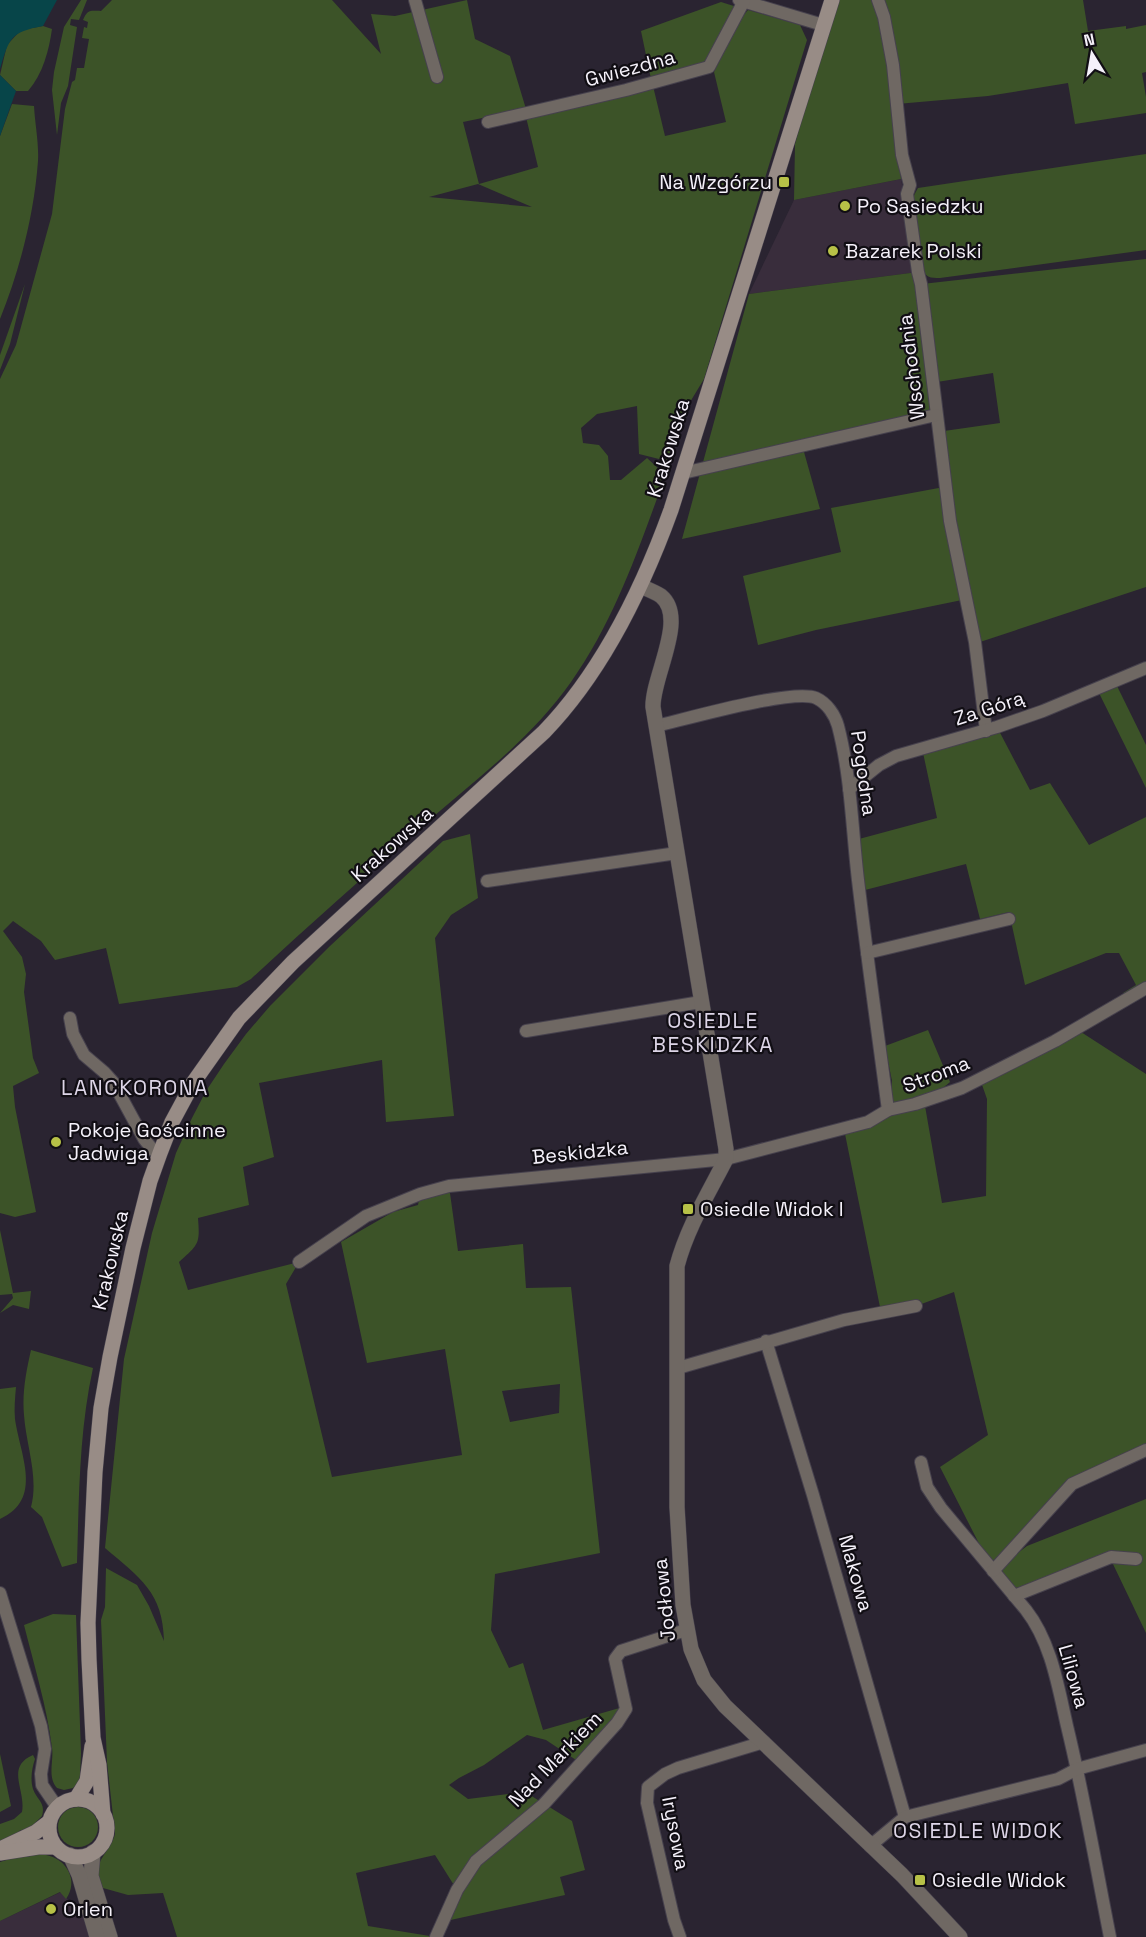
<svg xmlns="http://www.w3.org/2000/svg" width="1146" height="1937" font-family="'Space Grotesk',sans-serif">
  <rect width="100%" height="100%" fill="#2a2431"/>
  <g fill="#392d3c">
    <path d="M901,179L918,272L749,294L794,200Z"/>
    <path d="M61,1892L84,1918L90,1937H0V1921Z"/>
  </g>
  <g fill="#3c5328" fill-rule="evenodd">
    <path d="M81,0H87L79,20L71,19L70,25L77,27L68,86L61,103L57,135L52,90L54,72L64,27Z"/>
    <path d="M112,0H332L381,54L371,14L395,16L467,0L475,39L510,56L526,109L463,122L479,184L538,167L526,117L653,86L665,136L726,122L714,72L738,22L748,10L800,25L807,40L704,379L684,412L667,461L639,454L637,406L597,414L581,428L583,443L599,445L608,456L610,480H621L647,458L660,470L662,485C637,553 614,621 571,682C531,739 473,782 421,827C363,877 307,927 251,979L237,987L119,1004L106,948L55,960L41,941L13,921L3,931L22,957L26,974L24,992L33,1058L39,1073L13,1086L15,1107L36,1212L15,1217L0,1213V379L16,345L52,214L65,109L72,82L75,80L77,68H84L89,39L82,38L84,27L87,28L88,22L83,20C88,9 90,11 101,11ZM478,184L532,207L429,197Z"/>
    <path d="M835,0H1083L1088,31L1126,26V29L1146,25V72L1142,73L1146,97V113L1075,124L1068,83L988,96L897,104L895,106L901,179L794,200L795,144Z"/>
    <path d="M721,2L737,7L709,62L651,79L641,31Z"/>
    <path d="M43,26L52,29C49,50 43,74 28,91H16L0,75L7,45L21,30Z"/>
    <path d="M12,104L34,106C35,124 39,143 38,161C34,215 20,269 0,319V136Z"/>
    <path d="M1146,154V250L940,278C930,278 926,278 922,268L913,197L918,188Z"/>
    <path d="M1146,259V587L977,643L959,556L944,431L1000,423L993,373L937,382L935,421L804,452L820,509L682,539L749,294L918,272L922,284Z"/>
    <path d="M25,284L10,344L0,370V355Z"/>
    <path d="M944,487L962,600L816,630L758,645L743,576L841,552L831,508Z"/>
    <path d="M1117,686L1146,745V788L1099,693Z"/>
    <path d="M997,727L1030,790L1050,783L1089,845L1146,817V985L1127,996L1123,993L1136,985L1119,953H1106L1025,985L1009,912L980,919L966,864L865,890L859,839L937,818L922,748Z"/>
    <path d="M470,834L478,898L451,915L435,938L454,1116L386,1122L382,1060L259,1083L274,1157L243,1167L249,1205L198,1218C200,1244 199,1244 179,1262L188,1290L299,1262L286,1284L332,1477L462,1455L445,1349L367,1363L341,1242L393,1212L418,1205L420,1194L449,1186L458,1251L523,1244L526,1288L571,1287L600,1553L495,1574L491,1630L509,1668L523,1663L543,1730L623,1707L579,1762L546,1740L527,1735L484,1765L459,1778L449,1785L468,1799L525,1792L572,1821L585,1870L560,1877L565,1895L446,1921L457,1890L435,1855L356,1873L368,1926L436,1937H177L163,1893L128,1895L103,1888C101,1882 98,1875 98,1869C98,1860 112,1846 115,1834L107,1762L101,1620L105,1607L106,1568L137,1585L149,1606L164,1641C163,1592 140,1578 105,1548L124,1359L152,1233L176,1153L192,1118L206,1091L224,1064L246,1034L270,1006L330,946L443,841ZM560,1384L559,1413L510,1422L502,1391Z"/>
    <path d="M928,1030L950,1082C935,1096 910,1102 891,1102L892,1081L885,1046Z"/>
    <path d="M1081,1032L1146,1074V1450L1072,1484L996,1569L1027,1546L1146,1499V1633L1112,1562L1018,1600L993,1571L940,1467L988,1435L954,1292L916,1306L881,1312L844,1129L888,1110L925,1106L942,1203L986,1196L987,1099L981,1082Z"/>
    <path d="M0,1230L13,1293L31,1291L29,1309L13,1305L0,1313L13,1298L12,1294L0,1295Z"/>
    <path d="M31,1350L93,1368C79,1432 79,1497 77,1563L62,1567L42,1517L31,1507C39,1477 26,1445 24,1415C22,1393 26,1372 31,1350Z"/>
    <path d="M16,1387C15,1398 14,1409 15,1419C20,1455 44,1499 0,1519V1389Z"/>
    <path d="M53,1614L76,1615L81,1753L80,1776L79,1782L73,1788L64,1790L57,1788C47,1777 54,1761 52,1748C47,1707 34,1665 24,1625Z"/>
    <path d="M0,1754L11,1806L0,1812Z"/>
    <path d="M33,1755L35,1759C32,1768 30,1779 33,1789C37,1800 46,1803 42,1816L31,1827L19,1831L20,1834L0,1841V1824L14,1819L22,1812C26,1790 5,1767 33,1755Z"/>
    <circle cx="78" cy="1827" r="20"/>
    <path d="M26,1854L27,1857C33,1855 40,1853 46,1855C67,1859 79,1881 66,1899L60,1892L0,1921V1862Z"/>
  </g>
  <g fill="#074549">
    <path d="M0,0H57L43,26C10,32 9,39 0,69Z"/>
    <path d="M0,75L16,91L0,136Z"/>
  </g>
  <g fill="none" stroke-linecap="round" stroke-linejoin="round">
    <g stroke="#46414d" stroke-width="14">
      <g id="minor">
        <path d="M415,0L437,77"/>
        <path d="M739,0L823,25"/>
        <path d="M878,0L884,17L893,65L902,155L910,185L907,194L918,272L921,284L950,521L975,642L986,731"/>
        <path d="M488,122L626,90L709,67L744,1"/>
        <path d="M683,473L936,415"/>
        <path d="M656,726C686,719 794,688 816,698C827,703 835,715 838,726C851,776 852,829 858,880C867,957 878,1034 888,1110"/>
        <path d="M849,789L879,765L896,756L997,727L1043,711L1146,668"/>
        <path d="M487,881L677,853"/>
        <path d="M867,953L1009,919"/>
        <path d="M70,1018L73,1034L84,1055L104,1072L113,1082L144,1139L153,1150L160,1153"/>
        <path d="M526,1031L701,1002"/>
        <path d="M299,1262L366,1216L420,1194L449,1186L726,1159L868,1122L888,1110L915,1104L962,1088L1055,1041L1146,988"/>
        <path d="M766,1341L813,1495L905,1817"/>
        <path d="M678,1368L844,1320L916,1306"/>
        <path d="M921,1462L927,1487L941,1508L1026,1610C1051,1642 1058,1686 1067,1726C1084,1796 1096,1866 1110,1937"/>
        <path d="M993,1571L1072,1484L1146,1450"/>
        <path d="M0,1593L41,1726L45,1749L41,1774L42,1785L57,1807"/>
        <path d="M1014,1596L1111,1557L1136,1559"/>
        <path d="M870,1846L905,1817L1058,1779L1077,1769L1146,1750"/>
        <path d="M436,1937L457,1890L476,1861L544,1804L617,1723L626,1709L615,1659L621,1651L686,1630"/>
        <path d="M680,1937L674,1920L647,1803L648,1787L665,1774L678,1768L764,1742"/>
      </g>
    </g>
    <g stroke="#46414d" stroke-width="16">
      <g id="tertiary">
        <path d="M640,586C647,589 655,592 661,596C688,618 652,677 653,707L726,1149V1159C708,1194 687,1228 677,1266V1507L683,1605L691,1649L704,1680L725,1706L902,1875L960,1937"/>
        <path d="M93,1852L91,1876L110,1937"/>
        <path d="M70,1855L79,1875L97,1937"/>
      </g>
    </g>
    <g stroke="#46414d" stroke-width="16">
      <g id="secondary">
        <path d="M76,1799L87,1781L92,1746"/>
        <circle cx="78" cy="1828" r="29"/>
        <path d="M103,1814L99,1765L93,1738L89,1659L88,1623L95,1472L101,1408L110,1357L133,1248L150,1181L160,1153L172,1122L193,1083L239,1018L293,962L544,732C603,671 642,590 671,510L832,0"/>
        <path d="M0,1849L36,1832L49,1822"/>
        <path d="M0,1853L38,1847H56"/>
      </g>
    </g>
    <use href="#minor" stroke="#6f6863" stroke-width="12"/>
    <use href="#tertiary" stroke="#6f6863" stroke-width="15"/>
    <use href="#secondary" stroke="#988c86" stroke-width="15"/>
  </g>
  <g fill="#b7c147" stroke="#110e14" stroke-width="2">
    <rect x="778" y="176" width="12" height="12" rx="3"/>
    <circle cx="845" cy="206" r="6"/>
    <circle cx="833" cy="251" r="6"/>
    <circle cx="56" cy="1142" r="6"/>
    <rect x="682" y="1203" width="12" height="12" rx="3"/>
    <rect x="914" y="1874" width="12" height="12" rx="3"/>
    <circle cx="51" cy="1909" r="6"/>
  </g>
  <g text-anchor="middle" stroke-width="4.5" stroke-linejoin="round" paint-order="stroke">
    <g font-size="20" fill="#f5f1fa" stroke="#110e14">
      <text transform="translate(630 68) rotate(-15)" y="7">Gwiezdna</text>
      <text transform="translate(911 367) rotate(-97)" y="7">Wschodnia</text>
      <text transform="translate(668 448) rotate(-73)" y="7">Krakowska</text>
      <text transform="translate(989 708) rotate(-18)" y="7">Za Górą</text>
      <text transform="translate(864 773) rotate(82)" y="7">Pogodna</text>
      <text transform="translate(392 844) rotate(-42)" y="7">Krakowska</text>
      <text transform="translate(936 1074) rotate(-21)" y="7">Stroma</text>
      <text transform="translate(580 1152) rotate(-6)" y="7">Beskidzka</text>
      <text transform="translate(110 1260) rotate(-77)" y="7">Krakowska</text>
      <text transform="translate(856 1573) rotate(74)" y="7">Makowa</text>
      <text transform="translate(664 1600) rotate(-96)" y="7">Jodłowa</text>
      <text transform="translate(1074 1676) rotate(74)" y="7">Liliowa</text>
      <text transform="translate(555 1759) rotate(-46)" y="7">Nad Markiem</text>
      <text transform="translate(676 1833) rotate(79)" y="7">Irysowa</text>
    </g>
    <g font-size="20" fill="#f5f1fa" stroke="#110e14" text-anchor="start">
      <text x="772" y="189" text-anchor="end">Na Wzgórzu</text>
      <text x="857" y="213">Po Sąsiedzku</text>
      <text x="845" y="258">Bazarek Polski</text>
      <text x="68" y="1137">Pokoje Gościnne<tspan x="68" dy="23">Jadwiga</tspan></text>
      <text x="700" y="1216">Osiedle Widok I</text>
      <text x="932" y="1887">Osiedle Widok</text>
      <text x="63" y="1916">Orlen</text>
    </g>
    <g font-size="21" letter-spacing="1.5" fill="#ddd5e7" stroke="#110e14">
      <text x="713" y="1028">OSIEDLE<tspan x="713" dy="24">BESKIDZKA</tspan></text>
      <text x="135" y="1095">LANCKORONA</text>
      <text x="978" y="1838">OSIEDLE WIDOK</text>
    </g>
  </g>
  <g transform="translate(1092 54) rotate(349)" stroke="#110e14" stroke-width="4.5" paint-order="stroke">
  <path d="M0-4.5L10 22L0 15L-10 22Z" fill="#f5f1fa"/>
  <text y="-9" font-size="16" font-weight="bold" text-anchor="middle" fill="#f5f1fa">N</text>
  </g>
</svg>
